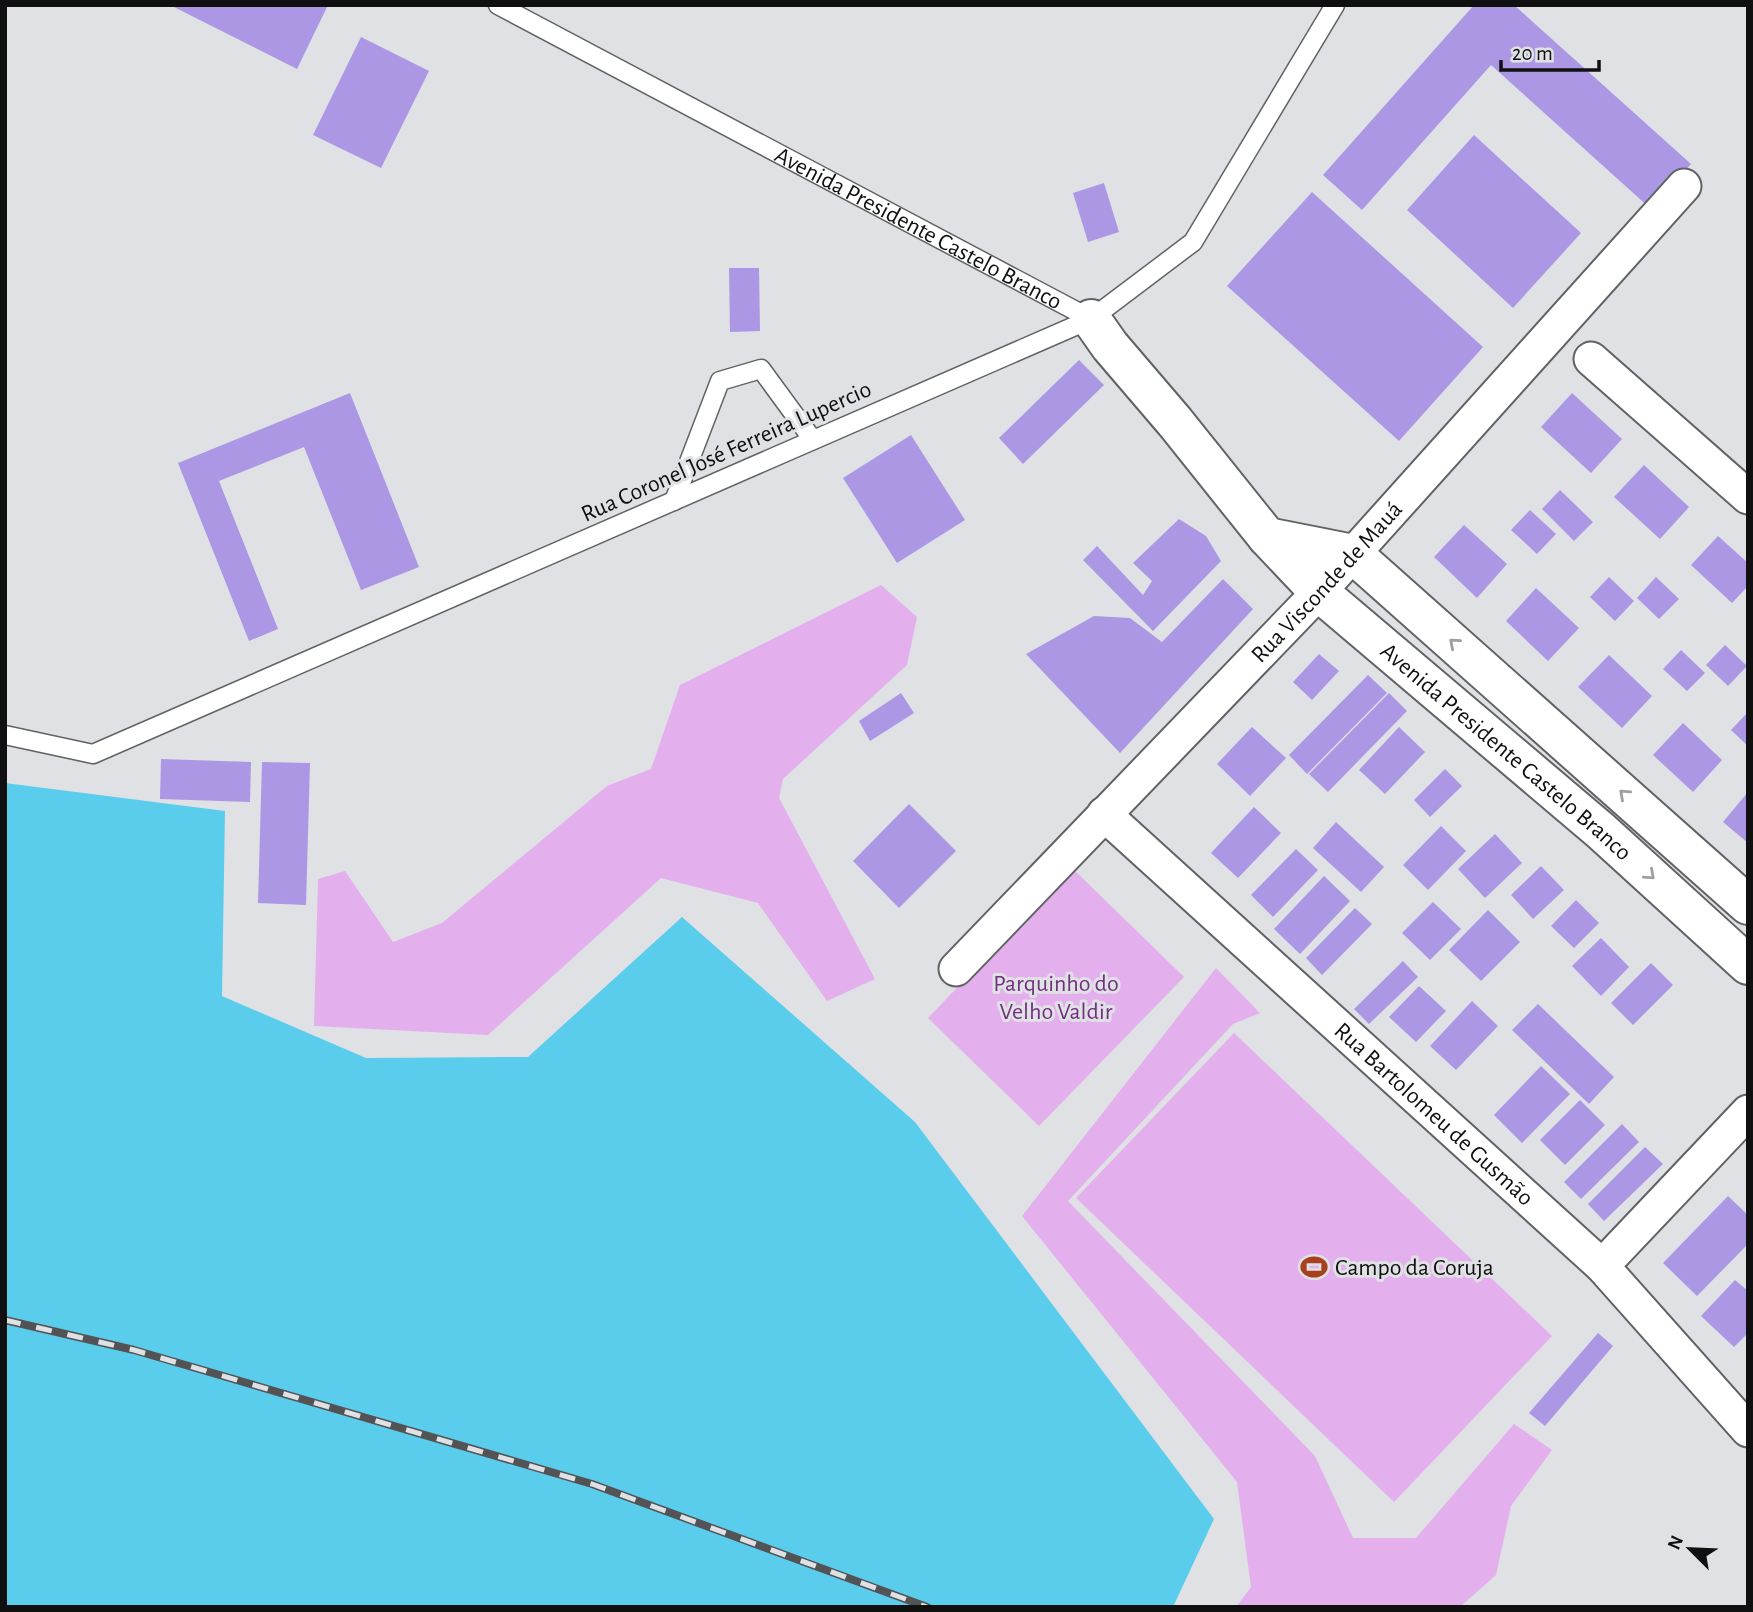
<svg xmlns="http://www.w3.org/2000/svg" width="1753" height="1612" font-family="'Alegreya Sans',sans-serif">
  <rect width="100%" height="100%" fill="#dfe1e5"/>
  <g fill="#e4afed">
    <path d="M881,585L917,617L907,665L783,779L779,798L875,979L827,1001L758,903L661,878L488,1035L314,1026L318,879L345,871L393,942L442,923L607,786L651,769L680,685Z"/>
    <path d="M1072,868L1184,977L1039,1126L928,1018Z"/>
    <path d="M1216,968L1260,1013L1233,1024L1068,1201L1315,1456L1353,1538H1416L1514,1424L1552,1450L1511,1506L1496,1575L1460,1607H1236L1251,1587L1237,1482L1022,1216Z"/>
    <path d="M1234,1033L1552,1336L1394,1502L1076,1198Z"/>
  </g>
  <path fill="#5acded" d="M5,783L225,811L222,996L366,1058L528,1057L682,917L915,1122L1214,1519L1173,1607H5Z"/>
  <g fill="#ac97e5">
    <path d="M170,5H328L297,69Z"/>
    <path d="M1474,5H1514L1691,164L1651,209L1491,65L1362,210L1323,175Z"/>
    <path d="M361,37L429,71L381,168L313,135Z"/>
    <path d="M1474,135L1581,233L1513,308L1407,210Z"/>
    <path d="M1104,183L1119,232L1088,242L1073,193Z"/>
    <path d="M1312,192L1483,347L1399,441L1227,286Z"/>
    <path d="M729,268H759L760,331L730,332Z"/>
    <path d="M1079,360L1104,385L1023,464L999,438Z"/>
    <path d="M350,393L419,567L361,590L304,447L219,481L278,629L249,641L178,463Z"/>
    <path d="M1572,393L1622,439L1591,473L1541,427Z"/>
    <path d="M911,435L965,520L897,563L843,478Z"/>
    <path d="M1644,465L1689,507L1660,539L1614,497Z"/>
    <path d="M1560,490L1593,522L1574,541L1542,509Z"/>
    <path d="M1530,510L1556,534L1537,554L1511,530Z"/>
    <path d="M1179,519L1206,536L1221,561L1153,631L1083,560L1097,546L1143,595L1152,581L1133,563Z"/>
    <path d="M1464,525L1507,564L1477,598L1434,557Z"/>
    <path d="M1718,536L1748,563V586L1732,603L1691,565Z"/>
    <path d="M1609,577L1634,601L1615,621L1590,597Z"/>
    <path d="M1656,577L1679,599L1659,619L1637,598Z"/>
    <path d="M1223,579L1253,609L1120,753L1026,654L1094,616L1130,618L1162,642Z"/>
    <path d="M1536,588L1579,628L1548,661L1506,621Z"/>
    <path d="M1725,645L1747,666L1728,686L1706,665Z"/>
    <path d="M1681,650L1705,673L1687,691L1663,669Z"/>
    <path d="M1319,654L1339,671L1312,700L1293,682Z"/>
    <path d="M1609,655L1652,696L1622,728L1578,687Z"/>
    <path d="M1368,675L1387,693L1307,774L1289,755Z"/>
    <path d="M901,693L914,713L870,741L859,721Z"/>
    <path d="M1389,693L1407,711L1328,792L1309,774Z"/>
    <path d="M1748,712V746L1731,730Z"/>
    <path d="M1683,723L1722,760L1693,792L1653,755Z"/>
    <path d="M1252,727L1286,758L1250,796L1217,764Z"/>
    <path d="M1399,727L1425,752L1385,794L1359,770Z"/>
    <path d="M161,759L251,762L250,802L160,799Z"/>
    <path d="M262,762L310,763L306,905L258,903Z"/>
    <path d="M1445,769L1462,786L1430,817L1414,800Z"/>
    <path d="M1748,792V843L1723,822Z"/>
    <path d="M909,804L956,851L899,908L853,861Z"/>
    <path d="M1254,807L1281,833L1238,878L1211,853Z"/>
    <path d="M1336,822L1384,867L1361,892L1313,848Z"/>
    <path d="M1441,826L1466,851L1428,890L1403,865Z"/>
    <path d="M1495,834L1522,863L1485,898L1458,869Z"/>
    <path d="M1296,849L1318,870L1273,917L1251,895Z"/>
    <path d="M1541,866L1564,890L1533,919L1511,895Z"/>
    <path d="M1324,876L1350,901L1300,954L1274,929Z"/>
    <path d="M1576,900L1599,923L1574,948L1551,926Z"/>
    <path d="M1433,902L1461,929L1430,960L1402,933Z"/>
    <path d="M1355,908L1372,924L1322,975L1306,958Z"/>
    <path d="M1488,910L1520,942L1481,981L1449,950Z"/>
    <path d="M1601,938L1629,967L1601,996L1572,966Z"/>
    <path d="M1403,961L1418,977L1369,1024L1354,1009Z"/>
    <path d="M1651,963L1673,985L1633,1025L1611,1003Z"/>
    <path d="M1419,986L1446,1011L1416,1042L1389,1017Z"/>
    <path d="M1472,1001L1498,1026L1456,1070L1430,1046Z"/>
    <path d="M1538,1004L1614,1077L1589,1104L1512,1030Z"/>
    <path d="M1541,1066L1570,1094L1522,1143L1494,1115Z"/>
    <path d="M1580,1100L1605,1125L1565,1165L1540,1140Z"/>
    <path d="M1622,1124L1639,1142L1581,1199L1564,1182Z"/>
    <path d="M1645,1147L1663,1164L1604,1221L1588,1204Z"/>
    <path d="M1728,1196L1748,1215V1244L1697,1296L1663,1263Z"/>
    <path d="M1735,1280L1748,1291V1333L1734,1347L1701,1316Z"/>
    <path d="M1598,1333L1613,1346L1545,1426L1529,1413Z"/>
  </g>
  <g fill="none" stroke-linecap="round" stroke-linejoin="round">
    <g stroke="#616265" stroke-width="21">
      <g id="lane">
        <path id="s1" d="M498,5L1091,319"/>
        <path d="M674,501L720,381L761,369L813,440"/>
        <path d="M5,735L93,754L1091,319L1193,242L1335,5"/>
      </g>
    </g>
    <g stroke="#616265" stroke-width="37">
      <g id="street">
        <path d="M1591,359L1748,497"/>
        <path id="s2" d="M1104,814L1602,1266L1748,1430"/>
        <path id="s3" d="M956,969L1319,592L1684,186"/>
        <path d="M1602,1266L1748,1112"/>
      </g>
    </g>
    <g stroke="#616265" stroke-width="42">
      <g id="secondary">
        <path id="s4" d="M1091,319L1110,346L1175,422L1267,537L1319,592L1601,831L1748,965"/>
        <path d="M1267,537L1353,554L1748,905"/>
      </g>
    </g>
    <use href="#lane" stroke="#fff" stroke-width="18"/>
    <use href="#street" stroke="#fff" stroke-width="33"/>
    <use href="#secondary" stroke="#fff" stroke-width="38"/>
    <g stroke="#535355" stroke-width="8">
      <path id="rail" d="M5,1320L134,1350L592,1484L927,1607"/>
    </g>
    <use href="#rail" stroke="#dfe1e5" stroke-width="5" stroke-dasharray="16" stroke-linecap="butt"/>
  </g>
  <defs><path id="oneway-chevron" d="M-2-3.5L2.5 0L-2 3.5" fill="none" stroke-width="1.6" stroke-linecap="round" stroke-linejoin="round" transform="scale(1.75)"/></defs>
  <g stroke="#9f9fa0">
    <use href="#oneway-chevron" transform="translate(1454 643) rotate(-139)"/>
    <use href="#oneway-chevron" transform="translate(1624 794) rotate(-138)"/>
    <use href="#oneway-chevron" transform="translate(1650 875) rotate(42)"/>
  </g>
  <defs>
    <g id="stadium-bare" transform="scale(2.1)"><path d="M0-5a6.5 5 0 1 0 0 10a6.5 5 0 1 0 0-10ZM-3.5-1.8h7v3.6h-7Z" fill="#a7401d" stroke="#dfe1e5" stroke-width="2.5" paint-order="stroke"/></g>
  </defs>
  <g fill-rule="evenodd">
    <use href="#stadium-bare" x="1314" y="1267"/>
  </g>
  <g text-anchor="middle" stroke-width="6" stroke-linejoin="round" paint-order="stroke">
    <g font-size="24" fill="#101011" stroke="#dfe1e5">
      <text dy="8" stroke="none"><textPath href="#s1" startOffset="476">Avenida Presidente Castelo Branco</textPath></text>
      <text transform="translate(726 451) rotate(-24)" y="8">Rua Coronel José Ferreira Lupercio</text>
      <text dy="8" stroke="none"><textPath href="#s3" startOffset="536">Rua Visconde de Mauá</textPath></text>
      <text dy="8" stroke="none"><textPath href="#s4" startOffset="602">Avenida Presidente Castelo Branco</textPath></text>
      <text dy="8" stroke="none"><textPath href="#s2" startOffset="446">Rua Bartolomeu de Gusmão</textPath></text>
    </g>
    <g font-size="24" fill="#743080" stroke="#dfe1e5">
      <text x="1056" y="991">Parquinho do<tspan x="1056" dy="28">Velho Valdir</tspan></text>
    </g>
    <g font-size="24" fill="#101011" stroke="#dfe1e5" text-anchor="start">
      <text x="1335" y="1275">Campo da Coruja</text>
    </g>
  </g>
  <rect width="1753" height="1612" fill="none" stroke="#101011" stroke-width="14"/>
  <g transform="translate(1690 1549) rotate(294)" stroke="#dfe1e5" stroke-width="5" paint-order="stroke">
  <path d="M0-5L12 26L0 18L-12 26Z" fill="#101011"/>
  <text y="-10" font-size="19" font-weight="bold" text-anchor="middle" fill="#101011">N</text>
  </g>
  <path d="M1501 60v10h98v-10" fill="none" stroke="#101011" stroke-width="3.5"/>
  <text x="1512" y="60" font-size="21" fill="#101011" stroke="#dfe1e5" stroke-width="5" paint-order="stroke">20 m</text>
</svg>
